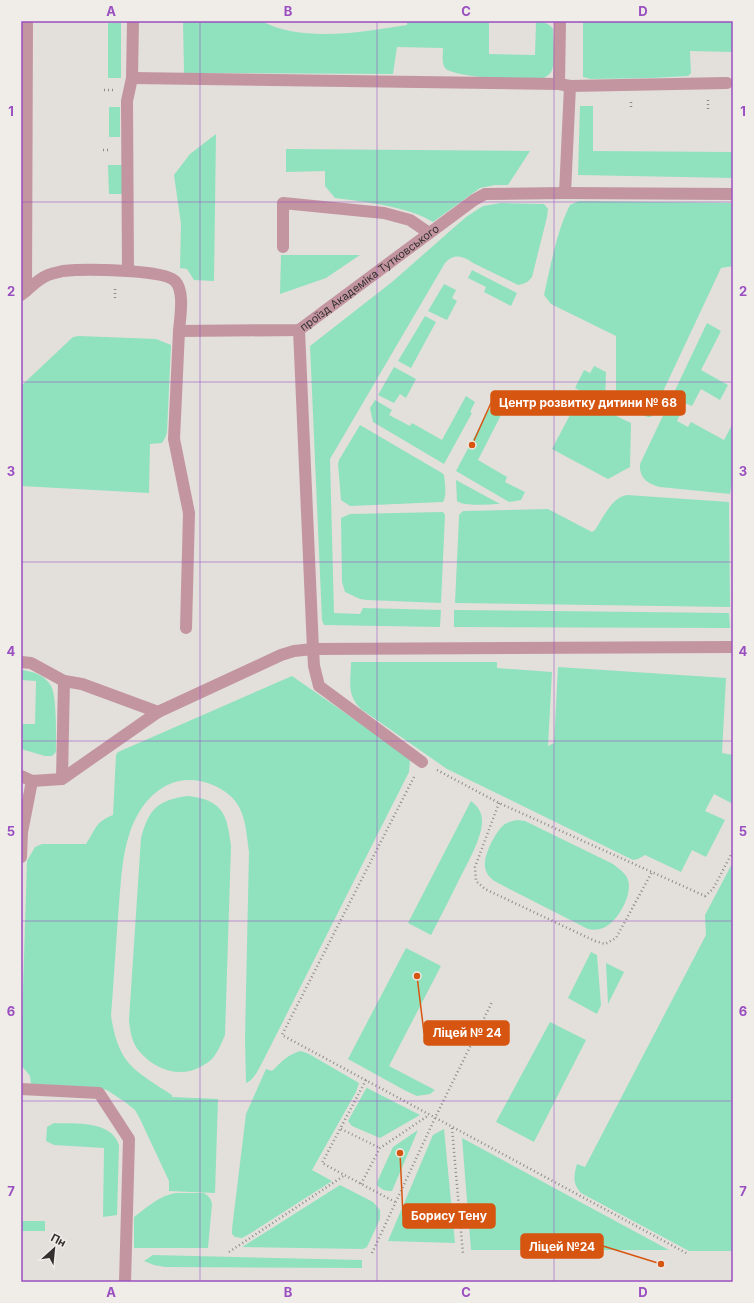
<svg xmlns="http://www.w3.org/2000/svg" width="754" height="1303" font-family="Inter,sans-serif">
  <rect width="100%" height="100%" fill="#e3dfdb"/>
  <g fill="#90e2be">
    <path d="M183,21H261C304,43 362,32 407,25V21H489V54L535,55L536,22C544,22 549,23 553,29C553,39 556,65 551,72C549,75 545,78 541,79C528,82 455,77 446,69C441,64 443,55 443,48L397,47L393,74L184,73Z"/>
    <path d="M583,21H733V52L690,51L691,73L688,76L653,78L591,79L583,77Z"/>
    <rect x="108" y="23" width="13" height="55"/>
    <path d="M580,106H593V151L733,152V178L578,175Z"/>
    <rect x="109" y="107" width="11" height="30"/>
    <path d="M216,134L214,281L194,280L187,269L180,268L181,224L174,175L190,154Z"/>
    <path d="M286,149L530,151L508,185H495L480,188L433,222C408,206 364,202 335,198L325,186V171L286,172Z"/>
    <path d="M108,165H122L123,194H109Z"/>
    <path d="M579,201L733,203V266L721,268L651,417H648L622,408L616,401V336L551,304L544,295C551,265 556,233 570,205Z"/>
    <path d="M501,203L544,204L548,209L547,217L532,277C528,282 525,284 518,285L473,263C463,256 454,253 445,263L330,459L334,613L360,614L363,608L441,610L440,627L324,625L322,620L310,346L392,282L466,217L483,206Z"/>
    <path d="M281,255H360L326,278L280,294Z"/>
    <path d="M472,270L517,293L511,306L484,292L486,287L468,278Z"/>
    <path d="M444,284L456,290L452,298L457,301L447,320L428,311Z"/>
    <path d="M425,316L436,322L411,368L398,361Z"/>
    <path d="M707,323L721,331L701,370L728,385L720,400L701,389L692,406L685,403L677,421L688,427L691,422L724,440L733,423V475L730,494L660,487C648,484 639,478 640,464Z"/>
    <path d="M79,336L156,339L171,345L167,432L165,438L162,443L150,444L149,493L21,486V386L73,337Z"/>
    <path d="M594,366L606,372L605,403L575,388L584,370L590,373Z"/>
    <path d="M394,367L416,379L406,398L400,394L394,403L378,395Z"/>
    <path d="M466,396L475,402L470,412L472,413L444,464L373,422L370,408L375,400L392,410L389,415L410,426L412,423L442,440Z"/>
    <path d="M579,398L631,423L630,467L608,479L552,449Z"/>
    <path d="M489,409L501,415L478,460L507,477L505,482L525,492L521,500L509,502L456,471Z"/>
    <path d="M360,425L442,473L444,475C445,483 447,496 443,502L350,506L341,500L338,464L339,460Z"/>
    <path d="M456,480L500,504C490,504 464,507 457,501Z"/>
    <path d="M627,495L729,502L730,607L455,603L459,517V515L463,511L548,509L592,532L595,530C603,518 612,497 627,495Z"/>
    <path d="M443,512L445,515L441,603L367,600L360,599L345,592L342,582L341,518L350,514Z"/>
    <path d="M454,610L729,613L730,628L454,627Z"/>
    <path d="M351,662H497V668L552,672L548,746L554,743L558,667L726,678L722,753L733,755V804L714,794L705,811L725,820L706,857L692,850L681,872L645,855L638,859L633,860L447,769L361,709C346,695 351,680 351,662Z"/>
    <path d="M21,670C32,671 45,675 51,686C57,696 56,738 56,752L52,756H45L21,749V724H35L36,681L21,680Z"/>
    <path d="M292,676L407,756L410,760L409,772L264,1059C259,1068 255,1079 246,1083L245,1039L249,852C245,821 245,799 213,785C173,768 142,796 130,832C122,855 121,880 119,904C116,941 114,978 111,1016C119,1065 133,1069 172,1095V1097L218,1099L215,1193L169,1191V1181L140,1119L135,1110L125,1102L107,1090L91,1087L31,1084L30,1076L22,1066L21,1055L27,861L35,847L42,844H86C96,829 95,822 113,815L116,755L118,752Z"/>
    <path d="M188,796C223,800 227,814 231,846L225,1035C221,1044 218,1052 212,1059C209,1062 205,1064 202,1066C180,1079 155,1070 139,1051C132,1043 130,1031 129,1020L141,838C149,809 157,800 188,796Z"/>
    <path d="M471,801C477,806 481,810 482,819C483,838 466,865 458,882C449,900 440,918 431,935L408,923Z"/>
    <path d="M517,820L525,821L613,864C619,869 626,873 628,880C633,895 617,923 603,928C598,930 593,930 588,929L496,882C490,878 486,874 485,867C483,856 496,830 505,824C508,822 513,821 517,820Z"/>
    <path d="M733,862V1251H689L581,1193C572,1183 574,1175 577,1164L585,1167L706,935L705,915Z"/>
    <path d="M406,948L441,966L389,1066L435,1090L430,1094L417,1096L406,1091L348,1059Z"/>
    <path d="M591,952L597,955L601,1005L597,1014L568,998Z"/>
    <path d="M606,963L624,972L608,1004Z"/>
    <path d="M550,1022L586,1040L534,1142L496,1122Z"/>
    <path d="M301,1051L309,1054L359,1083L356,1092L312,1170L332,1181L251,1233L242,1238L235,1237L232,1234V1229L246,1114L266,1069L272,1071C281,1062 288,1054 301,1051Z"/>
    <path d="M367,1087V1088L420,1115L380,1138L352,1126L348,1121Z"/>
    <path d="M54,1123C75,1124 111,1120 119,1145L117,1215L103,1217L104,1148L54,1145L46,1141L47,1127Z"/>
    <path d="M444,1129L455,1243L388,1241L433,1135Z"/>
    <path d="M418,1130L392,1191C385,1191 382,1190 377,1185L378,1180L393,1147Z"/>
    <path d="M462,1138L669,1250H471Z"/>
    <path d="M340,1185L373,1202L380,1210V1219L367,1247L363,1249L242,1247Z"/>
    <path d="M176,1193H204C209,1196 211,1199 212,1204L208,1248H134V1217C146,1208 160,1195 176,1193Z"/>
    <rect x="21" y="1221" width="24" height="10"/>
    <path d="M153,1255L362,1260V1268L165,1267L154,1265L144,1261Z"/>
  </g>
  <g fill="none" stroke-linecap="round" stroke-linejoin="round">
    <g stroke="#8e8b89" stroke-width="2.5" stroke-dasharray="1 3" stroke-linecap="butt">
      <path d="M104,90H113"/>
      <path d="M708,100V110"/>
      <path d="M631,102V109"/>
      <path d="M103,150H111"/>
      <path d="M115,298V288"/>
      <path d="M437,770L499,803L705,896L713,889L733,851"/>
      <path d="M414,777L282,1035L688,1254"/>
      <path d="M499,803L475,867L476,881L485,889L595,941L605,944L616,938L652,872"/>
      <path d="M366,1080L322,1163L395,1202"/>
      <path d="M452,1128L463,1254"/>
      <path d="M341,1129L380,1148"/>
      <path d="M361,1184L380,1148L429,1115"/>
      <path d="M229,1252L345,1175"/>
      <path d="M372,1253L435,1118L492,1002"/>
    </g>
    <g stroke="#c395a0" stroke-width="12">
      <path d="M132,78L559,84L570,86L727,83"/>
      <path d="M559,84L560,21"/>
      <path d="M565,193L570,86"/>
      <path d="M283,247V203L384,213L410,220L429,233"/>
      <path d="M128,271L127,101L132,78L133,21"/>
      <path d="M26,291L27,21"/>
      <path id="s1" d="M21,295C30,288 38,279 48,275C53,273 59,272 63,271C82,269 163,269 175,281C185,291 180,318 179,331L299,330L474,200L485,194L565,193L733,194"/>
      <path d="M299,330L313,649L314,666L319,686L422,762"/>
      <path d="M179,331L174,439L189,513L186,628"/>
      <path d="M21,662L31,663L64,681L82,684L158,712"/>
      <path d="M21,776L32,781L62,779L158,712L281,655L294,651L313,649L733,647"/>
      <path d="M62,779L64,681"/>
      <path d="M21,857L22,832L32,781"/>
      <path d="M21,1089L99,1093L129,1139L125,1282"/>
    </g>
  </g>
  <path fill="none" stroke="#9a4fc1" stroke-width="1" stroke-opacity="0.55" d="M200,21V1282M377,21V1282M554,21V1282M21,202H733M21,382H733M21,562H733M21,741H733M21,921H733M21,1101H733"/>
  <g text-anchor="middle" stroke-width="3" stroke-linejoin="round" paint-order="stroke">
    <g font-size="11" fill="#333130" stroke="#f0ece8">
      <text dy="4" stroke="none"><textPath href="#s1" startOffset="422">проїзд Академіка Тутковського</textPath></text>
    </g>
  </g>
  <path fill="none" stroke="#d65510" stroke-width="1.5" d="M472 445L491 403M417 976L424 1033M400 1153L403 1216M661 1264L603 1246"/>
  <g fill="#d65510" stroke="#f0ece8" stroke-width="1.5">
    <circle cx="472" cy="445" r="4"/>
    <circle cx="417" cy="976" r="4"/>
    <circle cx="400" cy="1153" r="4"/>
    <circle cx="661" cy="1264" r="4"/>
  </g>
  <g fill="#d65510" stroke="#d65510" stroke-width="1.5">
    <rect x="491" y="391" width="194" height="24" rx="4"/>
    <rect x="424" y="1021" width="85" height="24" rx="4"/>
    <rect x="403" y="1204" width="92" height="24" rx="4"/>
    <rect x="521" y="1234" width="82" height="24" rx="4"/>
  </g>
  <g font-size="12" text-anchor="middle" font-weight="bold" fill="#fff">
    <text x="588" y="407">Центр розвитку дитини № 68</text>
    <text x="467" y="1037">Ліцей № 24</text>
    <text x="449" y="1220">Борису Тену</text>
    <text x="562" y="1251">Ліцей №24</text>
  </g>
  <rect width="754" height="1303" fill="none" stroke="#f0ece8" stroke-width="44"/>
  <g transform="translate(54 1249) rotate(27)" stroke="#f0ece8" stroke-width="3" paint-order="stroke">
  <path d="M0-3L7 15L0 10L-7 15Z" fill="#333130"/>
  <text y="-6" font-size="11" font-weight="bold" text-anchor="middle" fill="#333130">Пн</text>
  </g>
  <rect x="22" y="22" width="710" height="1259" fill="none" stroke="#9a4fc1" stroke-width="1.5"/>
  <g font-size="13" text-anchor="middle" font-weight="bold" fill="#9a4fc1">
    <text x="111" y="16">A</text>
    <text x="288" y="16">B</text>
    <text x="466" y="16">C</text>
    <text x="643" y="16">D</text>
    <text x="11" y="116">1</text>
    <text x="743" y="116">1</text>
    <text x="11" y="296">2</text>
    <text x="743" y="296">2</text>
    <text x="11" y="476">3</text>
    <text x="743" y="476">3</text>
    <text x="11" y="656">4</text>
    <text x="743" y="656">4</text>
    <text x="11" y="836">5</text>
    <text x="743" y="836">5</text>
    <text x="11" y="1016">6</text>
    <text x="743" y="1016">6</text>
    <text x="11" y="1196">7</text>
    <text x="743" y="1196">7</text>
    <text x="111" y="1297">A</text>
    <text x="288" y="1297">B</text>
    <text x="466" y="1297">C</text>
    <text x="643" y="1297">D</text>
  </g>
</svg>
